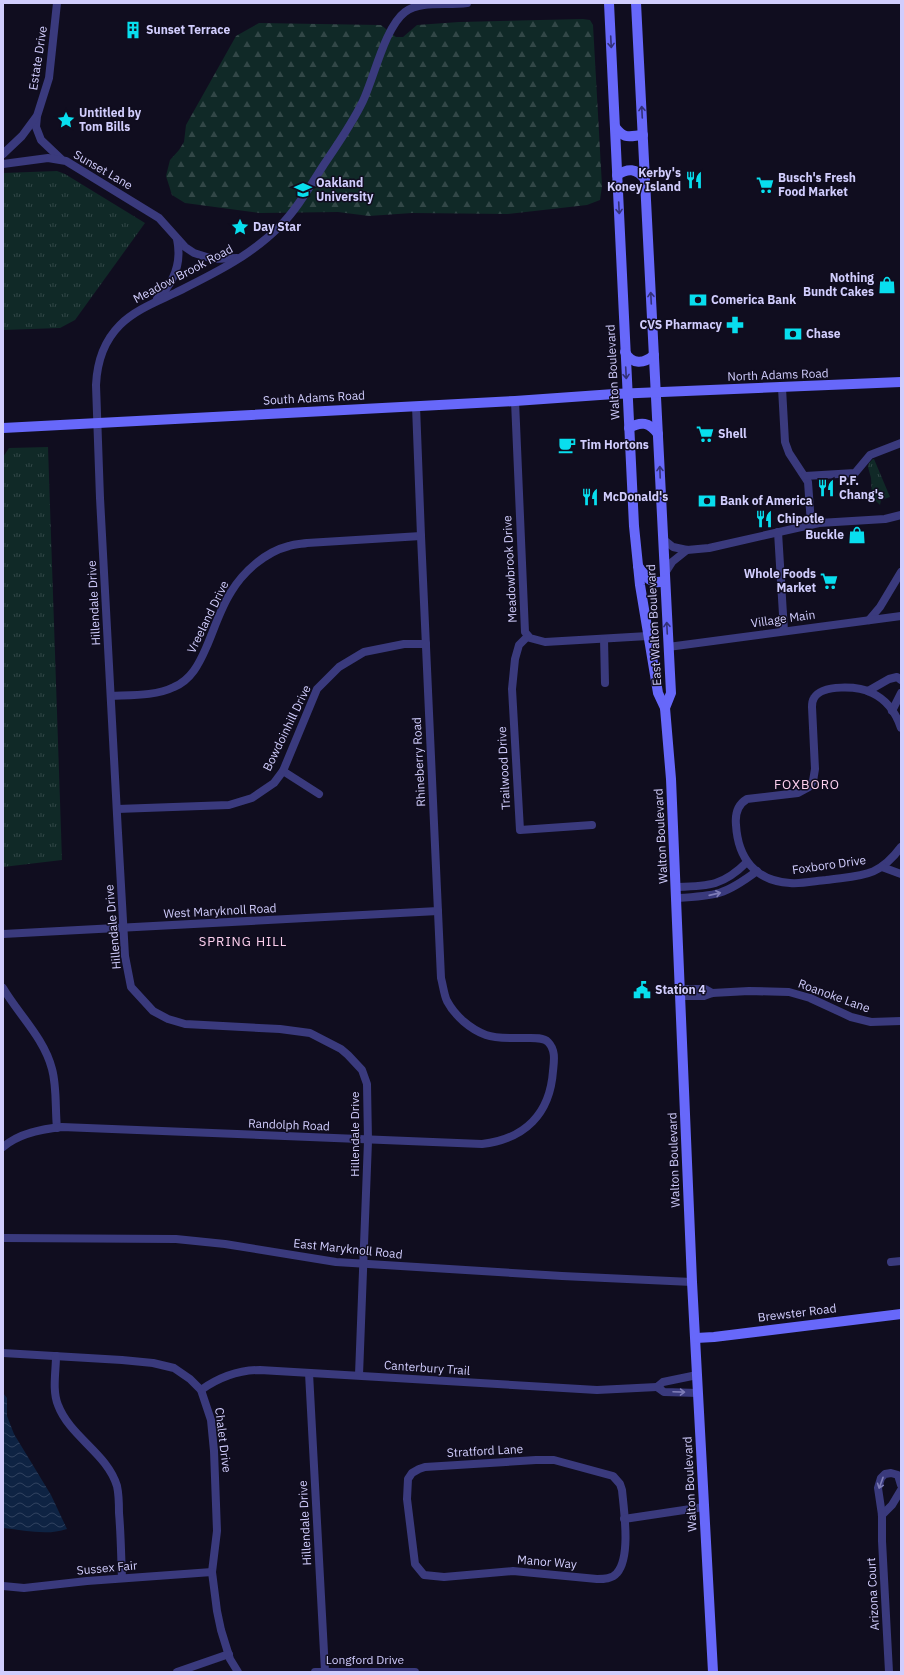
<svg xmlns="http://www.w3.org/2000/svg" width="904" height="1675" font-family="'IBM Plex Sans',sans-serif">
  <defs>
    <pattern id="grass-tufts" width="24" height="20" patternUnits="userSpaceOnUse"><rect width="24" height="20" fill="#102927"/><path d="M3 7l-1-3M5 7V3M7 7l1-3M15 17l-1-3M17 17v-4M19 17l1-3" fill="none" stroke="#324747"/></pattern>
    <pattern id="forest-firs" width="22" height="20" patternUnits="userSpaceOnUse"><rect width="22" height="20" fill="#102927"/><path d="M5 1l3.5 6h-7zM16 11l3.5 6h-7z" fill="#324747"/></pattern>
    <pattern id="water-waves" width="16" height="10" patternUnits="userSpaceOnUse"><rect width="16" height="10" fill="#0e2343"/><path d="M0 5q4-4 8 0t8 0" fill="none" stroke="#30425f"/></pattern>
  </defs>
  <rect width="100%" height="100%" fill="#100d1f"/>
  <g fill="url(#grass-tufts)">
    <path d="M57,171L65,174L145,223L75,320L60,328L3,330V173Z"/>
    <path d="M48,447L62,860L3,867V457L9,448Z"/>
    <path d="M873,459H874L890,497L881,500L880,505L872,497L871,478L868,467L869,463Z"/>
  </g>
  <path fill="url(#forest-firs)" d="M583,19L590,20L593,25L602,186L600,200L587,205L508,214L412,213L369,216L338,212L260,213L185,203L172,195L166,176L170,160L179,150L184,142L186,125L236,36L259,23L381,25L396,37H403L417,25L459,22Z"/>
  <path fill="url(#water-waves)" d="M3,1393L7,1398V1416L14,1434L51,1495L67,1529C46,1536 25,1530 3,1528Z"/>
  <g fill="none" stroke-linecap="round" stroke-linejoin="round">
    <g stroke="#3a3a7d" stroke-width="8">
      <path d="M57,3L49,78L37,116L36,127L41,140L61,159"/>
      <path d="M3,154L22,136L36,117"/>
      <path d="M3,164L48,158L66,161L159,218L185,247L194,253L213,259L237,258"/>
      <path d="M157,299C175,282 182,263 177,239"/>
      <path d="M782,388L785,442L789,453L808,482L811,524"/>
      <path d="M515,401L525,632L530,638L545,642L648,636"/>
      <path d="M805,476L855,473L870,455L901,443"/>
      <path d="M778,532L784,631"/>
      <path d="M663,539L673,547L687,550L709,548L819,523L885,519L901,515"/>
      <path d="M665,573L672,562L687,550"/>
      <path d="M869,620L880,607L901,572"/>
      <path d="M528,636L519,645L515,659L512,689L520,830L592,825"/>
      <path d="M604,639L605,683"/>
      <path d="M668,647L901,616"/>
      <path d="M868,691L889,679L897,677L901,680"/>
      <path d="M111,696C131,695 156,696 174,687C191,680 199,664 206,648C214,630 220,609 231,592C243,572 265,552 289,546C295,544 301,544 307,543L421,536"/>
      <path d="M892,711L901,693"/>
      <path d="M901,728C896,713 887,700 872,693C859,686 822,684 814,698C812,701 812,704 812,707L815,769L813,781L809,787L798,793L747,799C737,805 735,815 736,825C738,858 755,881 790,883C802,884 815,881 826,880C862,875 878,878 901,847"/>
      <path d="M283,771L319,794"/>
      <path d="M117,809L229,805L252,798L274,783L283,771L317,689L339,667L364,652L404,644H426"/>
      <path d="M882,867L901,874"/>
      <path d="M676,887C709,886 723,886 747,862"/>
      <path d="M677,898C716,896 725,895 757,871"/>
      <path d="M3,934L438,911"/>
      <path d="M3,988C19,1015 44,1038 52,1069C57,1087 55,1109 57,1128"/>
      <path d="M680,989H705L712,993"/>
      <path d="M681,996H704L712,993L749,991L789,992L810,998L851,1017L871,1022L901,1021"/>
      <path d="M3,1147C19,1133 42,1129 62,1127L482,1144C525,1139 550,1114 553,1071C554,1061 556,1050 548,1042C543,1037 532,1038 525,1038C513,1038 497,1039 486,1035C470,1029 455,1016 447,1001C444,995 443,985 441,978L421,536L416,406"/>
      <path d="M3,1238L176,1239L225,1244L336,1262L562,1276L692,1282"/>
      <path d="M891,1262L901,1261"/>
      <path d="M3,1353L122,1360L153,1363L174,1368L190,1379L201,1390L211,1420L214,1451L217,1531L212,1572L217,1611L221,1630L230,1659L238,1672"/>
      <path d="M56,1356C56,1371 52,1391 58,1405C70,1437 107,1453 117,1486C119,1495 119,1505 119,1513C121,1535 121,1556 122,1578"/>
      <path d="M309,1373L325,1671"/>
      <path d="M359,1375L368,1141L367,1084L362,1070L348,1055L341,1049L310,1033L280,1029L185,1024L168,1019L153,1011L131,987L125,956L118,833L100,498L96,385C97,363 104,341 120,325C135,310 156,302 175,293C213,274 251,256 281,225C298,208 310,186 323,166C337,145 352,124 363,101C374,78 385,27 405,12C421,0 447,6 467,3"/>
      <path d="M697,1375L663,1382L657,1387L664,1392L698,1393"/>
      <path d="M201,1390C218,1378 238,1370 260,1370L597,1390L657,1387"/>
      <path d="M536,1460H554L613,1476L620,1484L622,1490C624,1511 631,1557 617,1573C612,1579 604,1579 597,1579L513,1571L444,1577L424,1575L415,1564L407,1499L408,1479L412,1473L419,1469L425,1467Z"/>
      <path d="M882,1515L892,1505L901,1490"/>
      <path d="M624,1519L704,1507"/>
      <path d="M3,1586L24,1588L87,1581L212,1572"/>
      <path d="M177,1672L229,1654"/>
      <path d="M315,1672H415"/>
      <path d="M889,1672L882,1541V1515L878,1488L881,1478L885,1474L891,1473L898,1475L901,1485"/>
    </g>
    <g stroke="#6768fa" stroke-width="10">
      <path d="M609,3L634,526L640,585L658,693L665,708L671,779L692,1282L713,1672"/>
      <path d="M636,3L671,693L665,708"/>
      <path d="M615,127C625,140 629,136 643,135"/>
      <path d="M617,175C628,168 636,168 645,179"/>
      <path d="M625,352C632,365 644,364 654,355"/>
      <path d="M3,428L515,401L614,394L901,382"/>
      <path d="M629,428C641,421 649,422 658,434"/>
      <path d="M638,566C645,576 652,587 665,580"/>
      <path d="M696,1338L714,1337L901,1314"/>
    </g>
  </g>
  <defs><path id="oneway-shaft" d="M-6 0H5M1.5-3L5.5 0L1.5 3" fill="none" stroke-width="1.6" stroke-linecap="round" stroke-linejoin="round"/></defs>
  <g stroke="#333177">
    <use href="#oneway-shaft" transform="translate(611 42) rotate(87)"/>
    <use href="#oneway-shaft" transform="translate(642 112) rotate(-93)"/>
    <use href="#oneway-shaft" transform="translate(619 208) rotate(87)"/>
    <use href="#oneway-shaft" transform="translate(651 298) rotate(-93)"/>
    <use href="#oneway-shaft" transform="translate(626 373) rotate(87)"/>
    <use href="#oneway-shaft" transform="translate(660 472) rotate(-92)"/>
    <use href="#oneway-shaft" transform="translate(667 628) rotate(-93)"/>
  </g>
  <g stroke="#7e7cb7">
    <use href="#oneway-shaft" transform="translate(715 894) rotate(-13)"/>
    <use href="#oneway-shaft" transform="translate(679 1392) rotate(2)"/>
    <use href="#oneway-shaft" transform="translate(881 1483) rotate(110)"/>
  </g>
  <defs>
    <g id="building-bare" transform="scale(1.38)"><path d="M-4-6H4V6H1V3H-1V6H-4ZM-2.5-4.3h1.7v1.8h-1.7ZM.8-4.3h1.7v1.8H.8ZM-2.5-1h1.7V.8h-1.7ZM.8-1h1.7V.8H.8Z" fill="#08deee" stroke="#100d1f" stroke-width="2.5" paint-order="stroke"/></g>
    <g id="sight-bare" transform="scale(1.38)"><path d="M0-6L1.8-2.2L6-1.7L2.9 1.2L3.7 5.4L0 3.3L-3.7 5.4L-2.9 1.2L-6-1.7L-1.8-2.2Z" fill="#08deee" stroke="#100d1f" stroke-width="2.5" paint-order="stroke"/></g>
    <g id="restaurant-bare" transform="scale(1.38)"><path d="M-5-6h1v4h1v-4h1v4h1v-4h1v5L-1.5 .5V6h-2V.5L-5-1ZM5-6V6H3V1.5H1.5Q1.5-4 5-6Z" fill="#08deee" stroke="#100d1f" stroke-width="2.5" paint-order="stroke"/></g>
    <g id="supermarket-bare" transform="scale(1.38)"><path d="M-6-5.5h2.5l.6 2H6L4.5 2H-2.5L-4.4-4H-6ZM-1.5 3.2a1.3 1.3 0 1 0 .1 0ZM3 3.2a1.3 1.3 0 1 0 .1 0Z" fill="#08deee" stroke="#100d1f" stroke-width="2.5" paint-order="stroke"/></g>
    <g id="university-bare" transform="scale(1.38)"><path d="M0-5L7-2L0 1L-7-2ZM-4 1L0 2.5L4 1V4Q0 6-4 4Z" fill="#08deee" stroke="#100d1f" stroke-width="2.5" paint-order="stroke"/></g>
    <g id="shop-bare" transform="scale(1.38)"><path d="M-5-2.5h2.3a2.7 3.5 0 0 1 5.4 0H5L5.5 6h-11ZM-1.5-2.5h3a1.5 2.3 0 0 0-3 0Z" fill="#08deee" stroke="#100d1f" stroke-width="2.5" paint-order="stroke"/></g>
    <g id="bank-bare" transform="scale(1.38)"><path d="M-6-4H6V4H-6ZM0-2.3a2.3 2.3 0 1 0 0 4.6a2.3 2.3 0 1 0 0-4.6Z" fill="#08deee" stroke="#100d1f" stroke-width="2.5" paint-order="stroke"/></g>
    <g id="pharmacy-bare" transform="scale(1.38)"><path d="M-2-6h4v4h4v4h-4v4h-4v-4h-4v-4h4Z" fill="#08deee" stroke="#100d1f" stroke-width="2.5" paint-order="stroke"/></g>
    <g id="cafe-bare" transform="scale(1.38)"><path d="M-5.5-4.5H6V0H3Q3 3.5 0 3.5H-2.5Q-5.5 3.5-5.5 0ZM3-3.2v2h1.7v-2ZM-6 4.5H4V6H-6Z" fill="#08deee" stroke="#100d1f" stroke-width="2.5" paint-order="stroke"/></g>
    <g id="civic-bare" transform="scale(1.38)"><path d="M-.6-6.5H3V-4.5H.6V-3L4-1V1h2V6H-6V1h2V-1L-.6-3ZM-1.2 2.5V6h2.4V2.5Z" fill="#08deee" stroke="#100d1f" stroke-width="2.5" paint-order="stroke"/></g>
  </defs>
  <g fill-rule="evenodd">
    <use href="#building-bare" x="133" y="30"/>
    <use href="#sight-bare" x="66" y="120"/>
    <use href="#restaurant-bare" x="694" y="180"/>
    <use href="#supermarket-bare" x="765" y="185"/>
    <use href="#university-bare" x="303" y="190"/>
    <use href="#sight-bare" x="240" y="227"/>
    <use href="#shop-bare" x="887" y="285"/>
    <use href="#bank-bare" x="698" y="300"/>
    <use href="#pharmacy-bare" x="735" y="325"/>
    <use href="#bank-bare" x="793" y="334"/>
    <use href="#supermarket-bare" x="705" y="434"/>
    <use href="#cafe-bare" x="567" y="445"/>
    <use href="#restaurant-bare" x="826" y="488"/>
    <use href="#restaurant-bare" x="590" y="497"/>
    <use href="#bank-bare" x="707" y="501"/>
    <use href="#restaurant-bare" x="764" y="519"/>
    <use href="#shop-bare" x="857" y="535"/>
    <use href="#supermarket-bare" x="829" y="581"/>
    <use href="#civic-bare" x="642" y="990"/>
  </g>
  <g text-anchor="middle" stroke-width="3" stroke-linejoin="round" paint-order="stroke">
    <g font-size="12" font-weight="bold" fill="#d1cdfd" stroke="#100d1f" text-anchor="start">
      <text x="146" y="34">Sunset Terrace</text>
      <text x="79" y="117">Untitled by<tspan x="79" dy="14">Tom Bills</tspan></text>
      <text x="681" y="177" text-anchor="end">Kerby's<tspan x="681" dy="14">Koney Island</tspan></text>
      <text x="778" y="182">Busch's Fresh<tspan x="778" dy="14">Food Market</tspan></text>
      <text x="316" y="187">Oakland<tspan x="316" dy="14">University</tspan></text>
      <text x="253" y="231">Day Star</text>
      <text x="874" y="282" text-anchor="end">Nothing<tspan x="874" dy="14">Bundt Cakes</tspan></text>
      <text x="711" y="304">Comerica Bank</text>
      <text x="722" y="329" text-anchor="end">CVS Pharmacy</text>
      <text x="806" y="338">Chase</text>
      <text x="718" y="438">Shell</text>
      <text x="580" y="449">Tim Hortons</text>
      <text x="839" y="485">P.F.<tspan x="839" dy="14">Chang's</tspan></text>
      <text x="603" y="501">McDonald's</text>
      <text x="720" y="505">Bank of America</text>
      <text x="777" y="523">Chipotle</text>
      <text x="844" y="539" text-anchor="end">Buckle</text>
      <text x="816" y="578" text-anchor="end">Whole Foods<tspan x="816" dy="14">Market</tspan></text>
      <text x="655" y="994">Station 4</text>
    </g>
    <g font-size="12" fill="#d1cdfd" stroke="#100d1f">
      <text transform="translate(38 58) rotate(-81)" y="4">Estate Drive</text>
      <text transform="translate(103 170) rotate(30)" y="4">Sunset Lane</text>
      <text transform="translate(183 274) rotate(-28)" y="4">Meadow Brook Road</text>
      <text transform="translate(613 372) rotate(-93)" y="4">Walton Boulevard</text>
      <text transform="translate(778 375) rotate(-2)" y="4">North Adams Road</text>
      <text transform="translate(314 398) rotate(-3)" y="4">South Adams Road</text>
      <text transform="translate(510 569) rotate(-93)" y="4">Meadowbrook Drive</text>
      <text transform="translate(94 603) rotate(-93)" y="4">Hillendale Drive</text>
      <text transform="translate(208 617) rotate(-64)" y="4">Vreeland Drive</text>
      <text transform="translate(783 619) rotate(-8)" y="4">Village Main</text>
      <text transform="translate(654 625) rotate(-93)" y="4">East Walton Boulevard</text>
      <text transform="translate(287 728) rotate(-64)" y="4">Bowdoinhill Drive</text>
      <text transform="translate(419 762) rotate(-93)" y="4">Rhineberry Road</text>
      <text transform="translate(504 768) rotate(-93)" y="4">Trailwood Drive</text>
      <text transform="translate(661 836) rotate(-93)" y="4">Walton Boulevard</text>
      <text transform="translate(829 865) rotate(-8)" y="4">Foxboro Drive</text>
      <text transform="translate(220 911) rotate(-3)" y="4">West Maryknoll Road</text>
      <text transform="translate(113 927) rotate(-95)" y="4">Hillendale Drive</text>
      <text transform="translate(834 996) rotate(20)" y="4">Roanoke Lane</text>
      <text transform="translate(289 1125) rotate(2)" y="4">Randolph Road</text>
      <text transform="translate(355 1134) rotate(-90)" y="4">Hillendale Drive</text>
      <text transform="translate(674 1160) rotate(-92)" y="4">Walton Boulevard</text>
      <text transform="translate(348 1249) rotate(6)" y="4">East Maryknoll Road</text>
      <text transform="translate(797 1313) rotate(-7)" y="4">Brewster Road</text>
      <text transform="translate(427 1368) rotate(4)" y="4">Canterbury Trail</text>
      <text transform="translate(223 1440) rotate(83)" y="4">Chalet Drive</text>
      <text transform="translate(485 1451) rotate(-3)" y="4">Stratford Lane</text>
      <text transform="translate(690 1484) rotate(-93)" y="4">Walton Boulevard</text>
      <text transform="translate(305 1523) rotate(-93)" y="4">Hillendale Drive</text>
      <text transform="translate(547 1562) rotate(5)" y="4">Manor Way</text>
      <text transform="translate(107 1568) rotate(-5)" y="4">Sussex Fair</text>
      <text transform="translate(873 1594) rotate(-93)" y="4">Arizona Court</text>
      <text x="365" y="1664">Longford Drive</text>
    </g>
    <g font-size="13" letter-spacing="1" fill="#fdcfee" stroke="#100d1f">
      <text x="807" y="789">FOXBORO</text>
      <text x="243" y="946">SPRING HILL</text>
    </g>
  </g>
  <rect width="904" height="1675" fill="none" stroke="#d1cdfd" stroke-width="8"/>
</svg>
